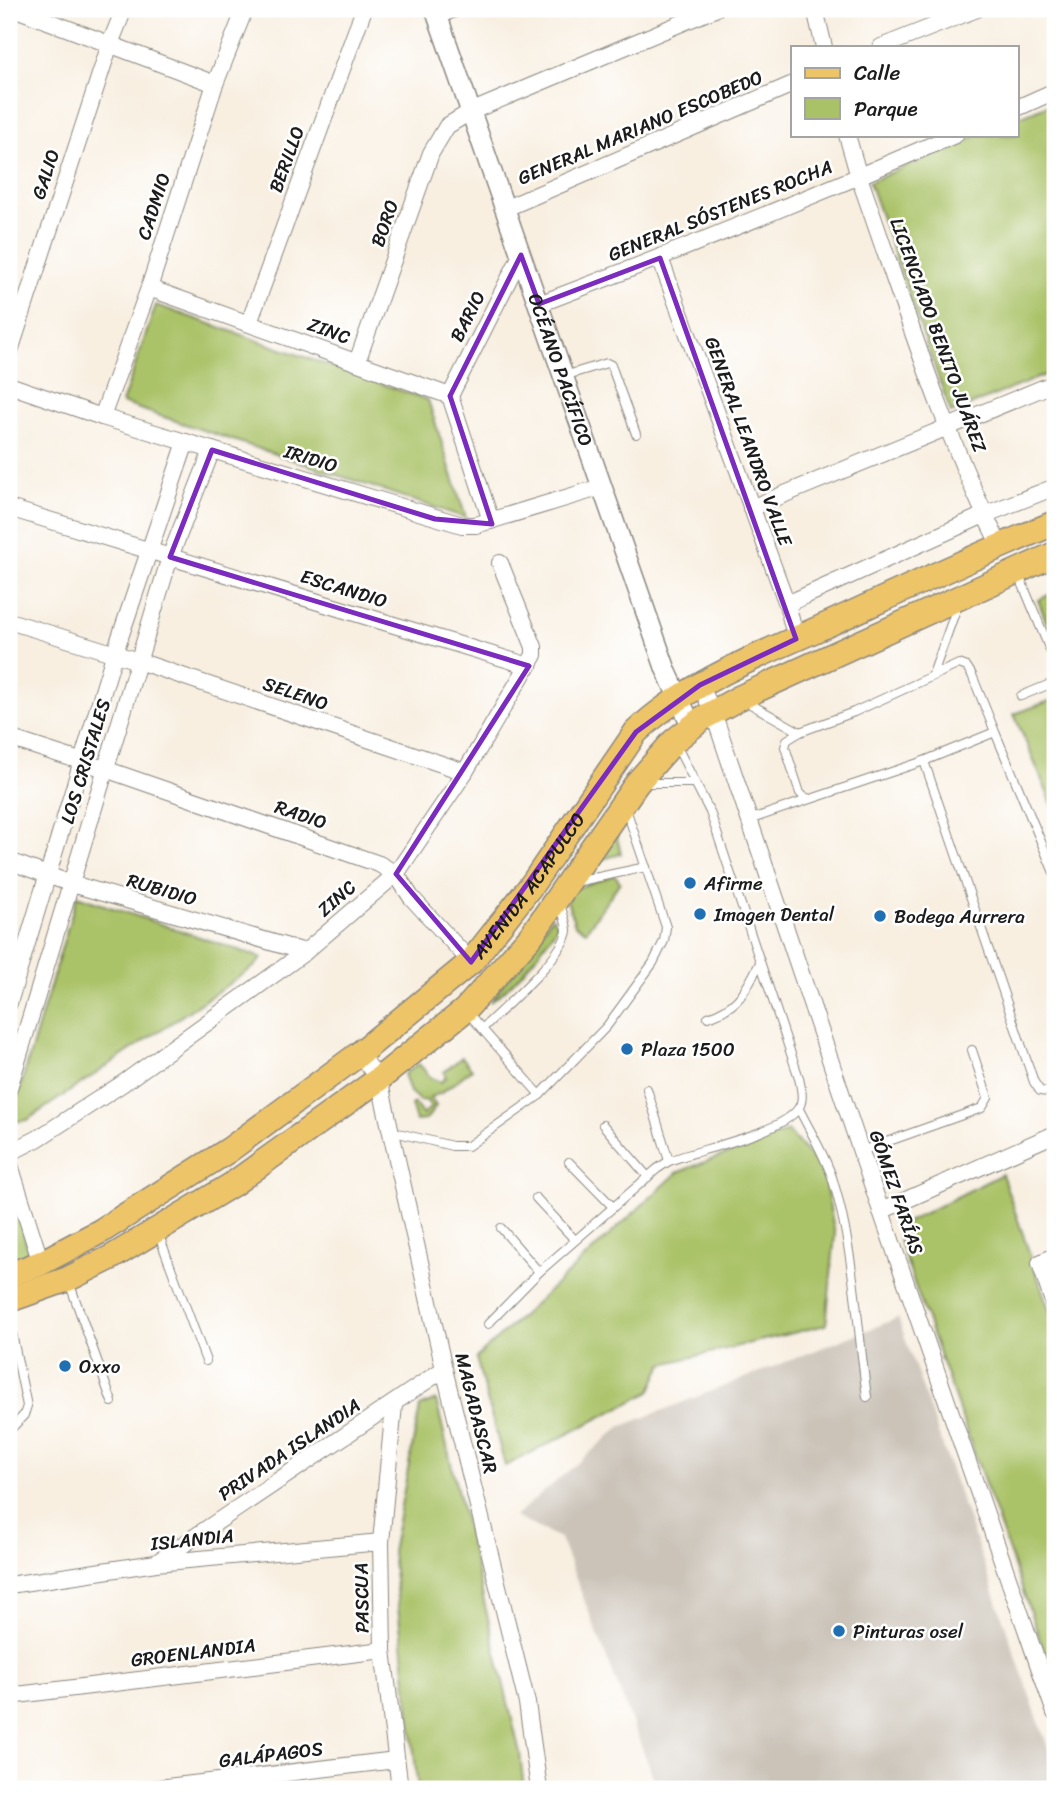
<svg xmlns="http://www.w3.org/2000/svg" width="1064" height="1798" font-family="Sriracha,sans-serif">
  <rect width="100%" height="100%" fill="#fff"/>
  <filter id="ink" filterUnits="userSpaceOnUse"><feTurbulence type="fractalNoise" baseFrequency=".0143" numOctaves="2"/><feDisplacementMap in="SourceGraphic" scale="14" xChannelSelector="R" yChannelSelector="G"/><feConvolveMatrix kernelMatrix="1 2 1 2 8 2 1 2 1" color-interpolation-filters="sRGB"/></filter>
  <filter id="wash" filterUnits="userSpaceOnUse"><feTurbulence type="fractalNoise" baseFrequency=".00686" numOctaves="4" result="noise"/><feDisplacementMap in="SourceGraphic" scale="28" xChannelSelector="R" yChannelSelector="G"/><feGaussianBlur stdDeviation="1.57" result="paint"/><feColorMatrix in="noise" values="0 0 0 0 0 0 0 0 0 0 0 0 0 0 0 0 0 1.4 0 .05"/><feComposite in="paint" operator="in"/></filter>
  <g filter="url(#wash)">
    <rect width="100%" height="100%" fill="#f8efe1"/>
    <path fill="#cbc3b8" d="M898,1318L1055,1768V1789H658L560,1538L514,1517L620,1427Z"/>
    <g fill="#aac267" stroke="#636f42" stroke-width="2">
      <path d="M1055,102V371L951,413L869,182L979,135H1017V118Z"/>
      <path d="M156,305L428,400L466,518L122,403Z"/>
      <path d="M1055,592V645L1038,600Z"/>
      <path d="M1055,699V811L1014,714Z"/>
      <path d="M613,821L621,854L588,863Z"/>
      <path d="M615,875L620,882L586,931L575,925L567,901L576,888Z"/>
      <path d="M77,896L262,958L254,967L27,1120L10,1122Z"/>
      <path d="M552,917L558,925C543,949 513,987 490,1002Z"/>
      <path d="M462,1057L472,1069L441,1093L430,1097L436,1106L426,1120L416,1121L411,1105L414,1103L423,1115L431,1107L426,1100L420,1101L410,1092L404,1074L419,1064L431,1078L441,1082L446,1077L444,1072Z"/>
      <path d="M788,1131L823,1171L835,1235L826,1325L663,1364L650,1392L505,1466L476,1358L678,1172Z"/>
      <path d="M1002,1174L1055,1327V1682L900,1243L899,1231L905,1223Z"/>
      <path d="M9,1183L28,1250L29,1258L23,1261H9Z"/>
      <path d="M436,1400L520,1753L524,1789H418L392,1552L420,1407Z"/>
    </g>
  </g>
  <g filter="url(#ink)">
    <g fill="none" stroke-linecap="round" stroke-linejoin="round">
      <g stroke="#8a867e" stroke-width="10">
        <g id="service">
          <path d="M564,376L607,363L611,365L636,434"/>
          <path d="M1018,573L1055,662"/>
          <path d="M933,674L958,604"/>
          <path d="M1021,696L1055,682"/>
          <path d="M745,701L800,732"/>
          <path d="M995,732L972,675L967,667L959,664L854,712L800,732L787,740L785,747L800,793L804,797L811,799L924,761L995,732L1055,875"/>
          <path d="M924,761L1034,1082L1040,1091L1048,1092L1055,1090"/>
          <path d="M644,783H694"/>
          <path d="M749,820L810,799"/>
          <path d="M575,882L646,867"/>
          <path d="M468,1013L540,1095"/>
          <path d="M708,1017C741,1006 744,991 760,963"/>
          <path d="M482,1029C502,1009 564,956 567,931C567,923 562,912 560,904"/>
          <path d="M647,1089L669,1161"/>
          <path d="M799,1109C810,1131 824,1154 832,1177C854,1247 857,1325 867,1397"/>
          <path d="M603,1125L648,1177"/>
          <path d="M390,1131L452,1146H468L540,1095L607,1026L653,963L664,941L666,927L626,809"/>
          <path d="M861,1151L982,1108L988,1098L972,1050"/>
          <path d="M569,1162L613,1207"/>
          <path d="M536,1198L575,1240"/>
          <path d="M501,1228L539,1272"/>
          <path d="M158,1233L206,1361"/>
          <path d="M69,1282L112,1402"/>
          <path d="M9,1319L27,1406L24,1415L9,1431"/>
          <path d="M488,1324L539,1272L657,1169L669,1161C700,1149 778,1134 797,1110C805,1101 801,1089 799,1078L710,812L675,743"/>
        </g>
      </g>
      <g stroke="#8a867e" stroke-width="18">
        <g id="minor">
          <path d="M16,9L215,84"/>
          <path d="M815,9L824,47"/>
          <path d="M438,16L454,9"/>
          <path d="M881,47L977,9"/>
          <path d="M1017,108L1055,91"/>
          <path d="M847,135L859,177C902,298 942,431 1000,546"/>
          <path d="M504,209L793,84"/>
          <path d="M660,258L787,604L796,639"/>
          <path d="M149,288L450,396L491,521"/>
          <path d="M539,304C679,251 817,195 955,135"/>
          <path d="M249,323L364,9"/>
          <path d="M9,354L110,44L124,9"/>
          <path d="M357,362L431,153L447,126L470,112L715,9"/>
          <path d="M9,385L102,417L462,525H476L602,487"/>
          <path d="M450,396L521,255"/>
          <path d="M102,417L149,288L215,84L245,9"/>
          <path d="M9,508L529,666"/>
          <path d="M751,508L1055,383"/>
          <path d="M787,604L984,515L1055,487"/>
          <path d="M9,621L138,661L465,772"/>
          <path d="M700,685L713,712L881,1211L1055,1713"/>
          <path d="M9,738L105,769L379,864L396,874L411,897L471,962"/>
          <path d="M9,861L69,883L305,952"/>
          <path d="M9,1003L114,655L186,442"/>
          <path d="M359,1054L379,1079L444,1369L527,1703L539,1789"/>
          <path d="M9,1088L170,557L212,450"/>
          <path d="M9,1153L37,1139L122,1084L305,952L396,874L465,772L534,655V647L500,563"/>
          <path d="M9,1162L41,1263"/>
          <path d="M881,1211L1055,1134"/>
          <path d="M1055,1256L1040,1263L1055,1308"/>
          <path d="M394,1405L381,1542L383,1650L400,1789"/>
          <path d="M159,1561L444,1369"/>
          <path d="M9,1585L156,1563L381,1542"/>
          <path d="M9,1696L383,1650"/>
          <path d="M150,1789L396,1760"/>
        </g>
      </g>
      <g stroke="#8a867e" stroke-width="22">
        <g id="tertiary">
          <path id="s1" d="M435,9L666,670L692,727"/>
        </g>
      </g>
      <g stroke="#8a867e" stroke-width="27">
        <g id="primary">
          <path id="s2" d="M9,1275L41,1263L101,1231L229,1150L359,1054L471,962L533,883L636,732C690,681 763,654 831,623C905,589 979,554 1055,523"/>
          <path d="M9,1300L68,1279L112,1257L233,1184L379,1079L465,1010L531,936L637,783L658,759L674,741L703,718L739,698L1055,554"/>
        </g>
      </g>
      <use href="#service" stroke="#fff" stroke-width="8"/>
      <use href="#minor" stroke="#fff" stroke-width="16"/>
      <use href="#tertiary" stroke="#fff" stroke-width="19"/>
      <use href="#primary" stroke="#eec469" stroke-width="24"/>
    </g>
  </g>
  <path fill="none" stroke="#7b2cbf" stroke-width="5" stroke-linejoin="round" d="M521,255L539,304L660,258L796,639L700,685L636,732L471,962L396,874L529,666L170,557L212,450L435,519L492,524L450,396Z"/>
  <g fill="#1f6fb2" stroke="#fff" stroke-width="2.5">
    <circle cx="690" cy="883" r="7"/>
    <circle cx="700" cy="914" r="7"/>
    <circle cx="880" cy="916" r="7"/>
    <circle cx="627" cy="1049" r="7"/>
    <circle cx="65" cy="1366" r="7"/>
    <circle cx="839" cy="1631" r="7"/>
  </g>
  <g text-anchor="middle" stroke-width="5" stroke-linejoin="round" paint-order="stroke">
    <g font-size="19" fill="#1c1c1c" stroke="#fff">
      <text transform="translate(640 127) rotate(-23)" y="7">GENERAL MARIANO ESCOBEDO</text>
      <text transform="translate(286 159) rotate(-70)" y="7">BERILLO</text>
      <text transform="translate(45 174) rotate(-72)" y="7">GALIO</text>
      <text transform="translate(153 206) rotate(-72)" y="7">CADMIO</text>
      <text transform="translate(720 210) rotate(-22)" y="7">GENERAL SÓSTENES ROCHA</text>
      <text transform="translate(384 223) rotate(-71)" y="7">BORO</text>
      <text transform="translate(467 316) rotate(-63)" y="7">BARIO</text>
      <text transform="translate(329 330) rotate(20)" y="7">ZINC</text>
      <text transform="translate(939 335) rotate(70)" y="7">LICENCIADO BENITO JUÁREZ</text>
      <text dy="7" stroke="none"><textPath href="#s1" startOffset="382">OCÉANO PACÍFICO</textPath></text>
      <text transform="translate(749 441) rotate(70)" y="7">GENERAL LEANDRO VALLE</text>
      <text transform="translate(311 458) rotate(17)" y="7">IRIDIO</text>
      <text transform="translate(344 588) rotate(17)" y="7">ESCANDIO</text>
      <text transform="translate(296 693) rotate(19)" y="7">SELENO</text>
      <text transform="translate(85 761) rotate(-73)" y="7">LOS CRISTALES</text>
      <text transform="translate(301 814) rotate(19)" y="7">RADIO</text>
      <text dy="7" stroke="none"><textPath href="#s2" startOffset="656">AVENIDA ACAPULCO</textPath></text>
      <text transform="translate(162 889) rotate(16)" y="7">RUBIDIO</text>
      <text transform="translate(336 898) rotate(-41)" y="7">ZINC</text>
      <text transform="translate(897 1192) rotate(71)" y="7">GÓMEZ FARÍAS</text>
      <text transform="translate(477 1413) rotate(76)" y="7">MAGADASCAR</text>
      <text transform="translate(289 1449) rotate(-34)" y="7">PRIVADA ISLANDIA</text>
      <text transform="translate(192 1539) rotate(-6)" y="7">ISLANDIA</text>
      <text transform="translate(361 1598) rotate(-91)" y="7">PASCUA</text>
      <text transform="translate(193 1652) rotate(-7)" y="7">GROENLANDIA</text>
      <text transform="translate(271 1754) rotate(-7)" y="7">GALÁPAGOS</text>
    </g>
    <g font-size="19" fill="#1c1c1c" stroke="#fff" text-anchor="start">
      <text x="704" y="890">Afirme</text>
      <text x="714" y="921">Imagen Dental</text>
      <text x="894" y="923">Bodega Aurrera</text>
      <text x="641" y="1056">Plaza 1500</text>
      <text x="79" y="1373">Oxxo</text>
      <text x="853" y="1638">Pinturas osel</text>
    </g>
  </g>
  <rect width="1064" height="1798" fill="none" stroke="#fff" stroke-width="35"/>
  <rect x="791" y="46" width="228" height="91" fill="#ffffff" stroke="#a4a4a4" stroke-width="2"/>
  <rect x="805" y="68" width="35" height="10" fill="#eec469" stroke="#a4a4a4" stroke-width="2"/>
  <text x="854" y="80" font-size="21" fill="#1c1c1c">Calle</text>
  <rect x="805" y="98" width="35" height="21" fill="#aac267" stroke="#a4a4a4" stroke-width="2"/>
  <text x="854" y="116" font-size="21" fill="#1c1c1c">Parque</text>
</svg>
